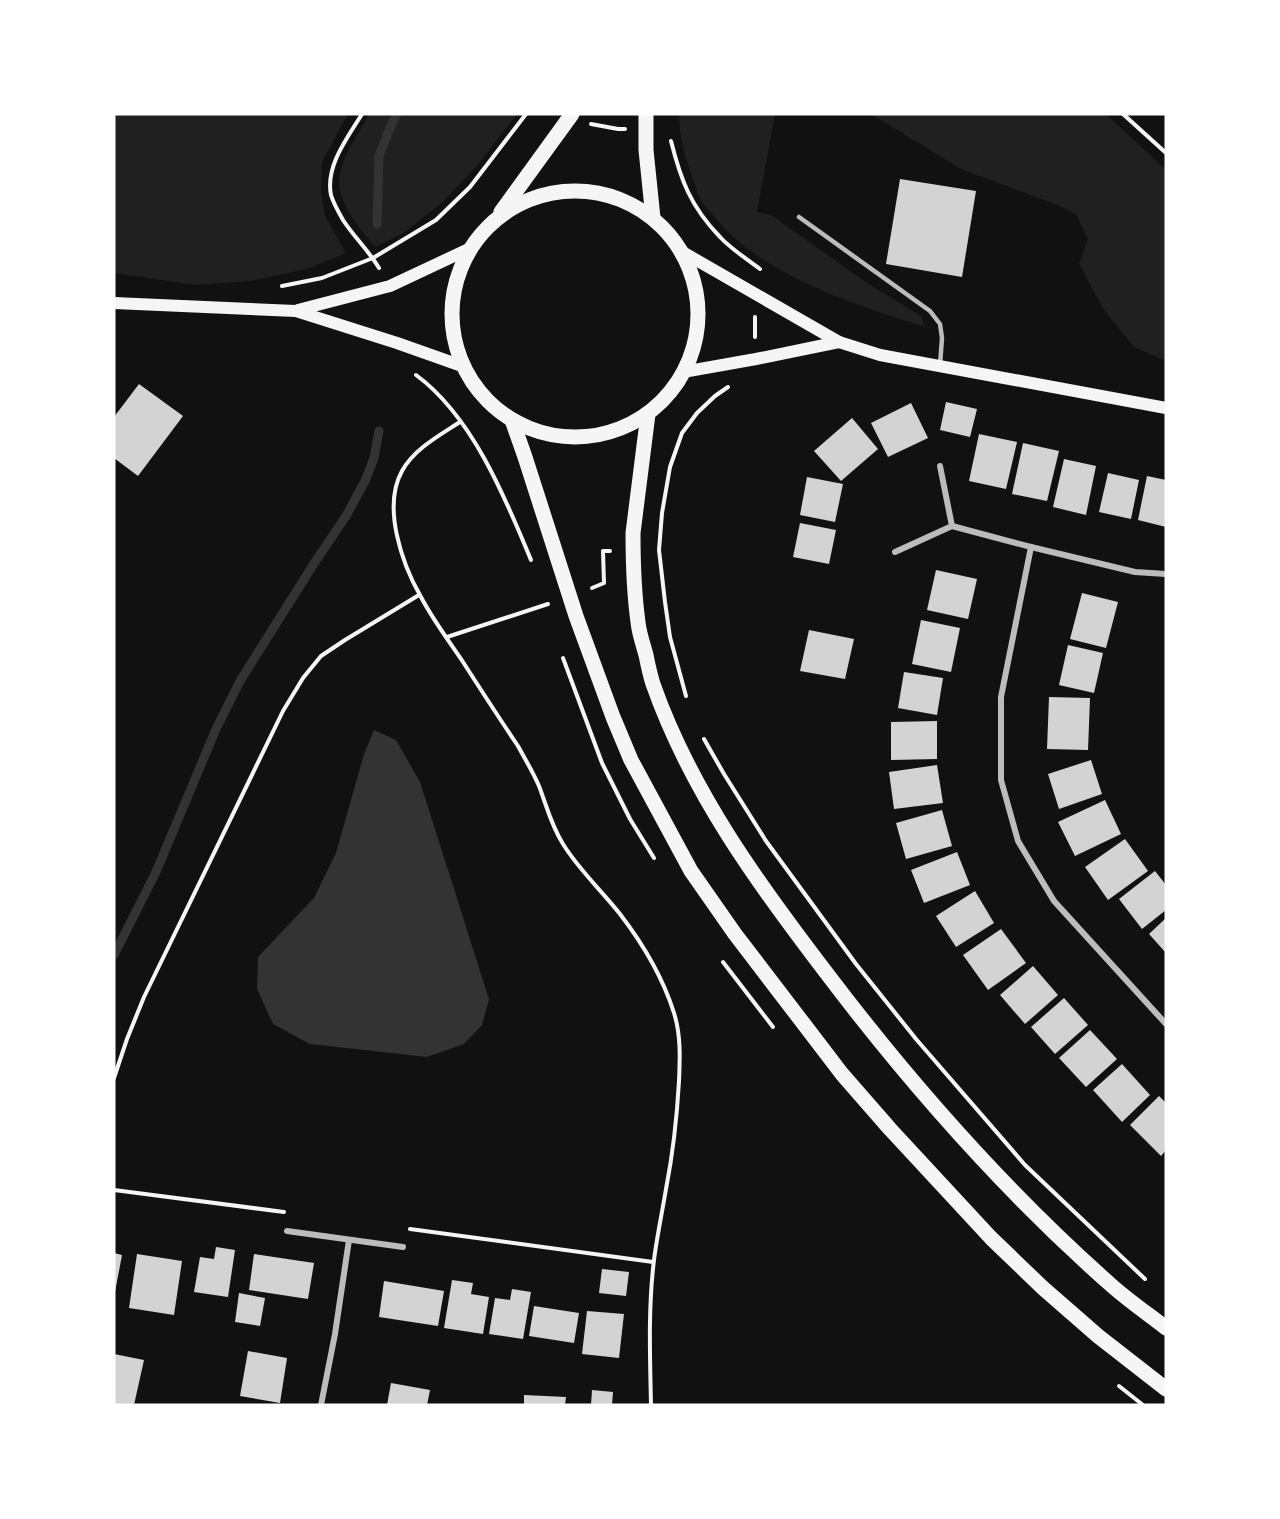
<svg xmlns="http://www.w3.org/2000/svg" width="1280" height="1519" font-family="'Sofia Sans Condensed',sans-serif">
  <rect width="100%" height="100%" fill="#111"/>
  <g fill="#202020">
    <path d="M114,114H348L322,162L321,190L325,216L346,253L307,269L249,281L196,285L114,273Z"/>
    <path d="M369,114H517L475,168L443,202L402,234L375,247C360,228 334,200 340,173C345,152 359,133 369,114Z"/>
    <path d="M679,114H775L757,212L771,215L867,283L921,316L925,327C855,305 760,275 714,216C710,211 705,207 702,202C696,191 693,179 689,168C683,150 679,132 679,114Z"/>
    <path d="M871,114H1106L1166,170V361L1134,347L1104,310L1079,264L1088,239L1076,214L1055,204L961,169Z"/>
  </g>
  <path fill="#333" d="M374,730L396,740L420,782L489,999L482,1025L464,1044L427,1057L310,1044L273,1024L257,989L258,957L314,898L336,853L364,754Z"/>
  <g fill="none" stroke-linecap="round" stroke-linejoin="round">
    <g stroke="#333" stroke-width="9">
      <path d="M377,224L379,156L392,123L397,114"/>
      <path d="M114,955L156,872L216,729L240,681L315,562L346,516L365,481L374,458L379,431"/>
    </g>
  </g>
  <g fill="#d3d3d3">
    <path d="M900,179L976,191L962,277L886,264Z"/>
    <path d="M139,384L183,416L138,476L114,458V417Z"/>
    <path d="M946,402L977,409L970,437L940,430Z"/>
    <path d="M911,403L928,438L888,457L871,423Z"/>
    <path d="M852,418L878,449L841,481L814,451Z"/>
    <path d="M979,434L1017,442L1006,489L969,481Z"/>
    <path d="M1023,443L1059,451L1047,501L1012,494Z"/>
    <path d="M1064,459L1096,466L1086,515L1053,507Z"/>
    <path d="M1108,473L1139,480L1131,519L1099,512Z"/>
    <path d="M1147,476L1166,480V527L1138,520Z"/>
    <path d="M807,477L843,484L835,522L800,515Z"/>
    <path d="M800,523L836,530L829,564L793,557Z"/>
    <path d="M936,570L977,579L968,619L927,610Z"/>
    <path d="M1082,593L1118,602L1106,648L1070,639Z"/>
    <path d="M921,620L960,628L951,672L912,664Z"/>
    <path d="M809,630L854,639L845,679L800,671Z"/>
    <path d="M1068,645L1103,653L1094,693L1059,685Z"/>
    <path d="M904,672L943,678L937,715L898,708Z"/>
    <path d="M1049,697L1090,698L1088,750L1047,749Z"/>
    <path d="M937,721V759L891,760V722Z"/>
    <path d="M1091,760L1102,794L1059,809L1048,774Z"/>
    <path d="M937,765L943,803L894,809L889,772Z"/>
    <path d="M1105,800L1121,834L1075,856L1058,822Z"/>
    <path d="M942,810L952,846L906,859L896,823Z"/>
    <path d="M1125,839L1148,871L1108,900L1085,867Z"/>
    <path d="M957,852L970,885L924,903L911,870Z"/>
    <path d="M1155,871L1166,885V910L1142,929L1119,899Z"/>
    <path d="M975,891L994,923L956,947L936,916Z"/>
    <path d="M1166,918V953L1149,934Z"/>
    <path d="M1001,929L1026,963L988,990L963,955Z"/>
    <path d="M1033,966L1058,995L1025,1024L1000,995Z"/>
    <path d="M1064,998L1088,1025L1055,1054L1031,1027Z"/>
    <path d="M1090,1030L1117,1059L1086,1087L1059,1058Z"/>
    <path d="M1122,1064L1150,1095L1122,1122L1093,1090Z"/>
    <path d="M1159,1096L1166,1103V1150L1161,1156L1130,1125Z"/>
    <path d="M216,1247L235,1250L228,1297L194,1292L200,1257L214,1259Z"/>
    <path d="M114,1253L122,1255L115,1292H114Z"/>
    <path d="M137,1254L182,1261L174,1315L129,1308Z"/>
    <path d="M254,1254L314,1263L308,1299L249,1290Z"/>
    <path d="M602,1269L629,1272L626,1296L599,1293Z"/>
    <path d="M452,1280L473,1283L471,1294L489,1297L483,1334L444,1328Z"/>
    <path d="M384,1281L444,1291L438,1326L379,1317Z"/>
    <path d="M512,1289L531,1292L523,1339L489,1334L495,1298L510,1300Z"/>
    <path d="M239,1293L265,1298L260,1326L235,1322Z"/>
    <path d="M534,1306L579,1313L574,1343L529,1336Z"/>
    <path d="M587,1311L624,1314L619,1358L582,1354Z"/>
    <path d="M248,1351L287,1358L280,1403L240,1396Z"/>
    <path d="M114,1354L144,1360L134,1405H114Z"/>
    <path d="M391,1383L430,1390L427,1405H387Z"/>
    <path d="M592,1390L613,1392L612,1405H591Z"/>
    <path d="M524,1395L566,1397L565,1405H524Z"/>
  </g>
  <g fill="none" stroke-linecap="round" stroke-linejoin="round">
    <g stroke="#f5f5f5" stroke-width="4">
      <path d="M362,114C348,137 325,166 331,195C333,202 339,213 343,220C354,237 369,251 379,268"/>
      <path d="M1123,114L1166,153"/>
      <path d="M591,124L618,129H625"/>
      <path d="M671,141C681,181 691,207 720,237C731,249 747,259 760,269"/>
      <path d="M282,286L322,278L373,258L436,220L470,187L526,114"/>
      <path d="M755,317V337"/>
      <path d="M416,375C472,416 505,497 531,560"/>
      <path d="M460,422C440,435 414,449 402,471C382,507 402,564 421,597C433,620 449,641 463,662C481,690 499,718 518,746C525,759 533,772 539,786C547,807 551,825 563,844C579,870 602,891 620,914C643,944 663,978 674,1013C681,1035 680,1058 679,1081C677,1117 673,1153 666,1189C662,1213 657,1236 654,1260C648,1308 650,1357 651,1405"/>
      <path d="M592,588L604,583L603,551H610"/>
      <path d="M447,637L548,604"/>
      <path d="M563,658L602,763L630,819L654,858"/>
      <path d="M686,696L670,637L665,602L659,550L662,513L670,467L682,433L697,413L715,396L728,387"/>
      <path d="M704,739L724,774L766,841L856,964L916,1039L1025,1165L1145,1279"/>
      <path d="M723,962L773,1027"/>
      <path d="M114,1078L127,1039L144,997L283,711L303,678L321,656L345,640L419,595"/>
      <path d="M114,1190L284,1212"/>
      <path d="M410,1229L653,1262"/>
      <path d="M1119,1386L1143,1405"/>
    </g>
    <path stroke="#bcbcbc" stroke-width="4.5" d="M799,217L930,311L940,324L942,338L940,365"/>
    <g stroke="#bcbcbc" stroke-width="6">
      <path d="M952,526L1031,547L1135,572L1166,574"/>
      <path d="M1031,547L1001,697V780L1018,841L1054,901L1166,1024"/>
      <path d="M895,552L952,526L940,466"/>
      <path d="M287,1231L403,1247"/>
      <path d="M321,1405L335,1334L349,1240"/>
    </g>
    <g stroke="#f5f5f5" stroke-width="12">
      <path d="M679,250L839,342L880,355L1166,408"/>
      <path d="M114,303L296,311L397,343L462,366"/>
      <path d="M298,310L390,286L473,247"/>
      <path d="M683,372L756,359L839,342"/>
    </g>
    <g stroke="#f5f5f5" stroke-width="15">
      <path d="M646,114V150L653,218"/>
      <circle cx="575" cy="314" r="123"/>
      <path d="M501,212L572,114"/>
      <path d="M648,414L633,533C633,562 634,593 638,622C639,633 643,644 646,655C648,665 650,675 653,684C691,792 759,885 828,975C913,1087 1006,1192 1111,1285C1129,1301 1148,1314 1166,1328"/>
      <path d="M512,420L525,457L576,616L613,717L631,760L691,871L735,934L800,1019L842,1074L890,1129L991,1238L1043,1288L1098,1336L1166,1389"/>
    </g>
  </g>
  <rect width="1280" height="1519" fill="none" stroke="#ffffff" stroke-width="231"/>
</svg>
